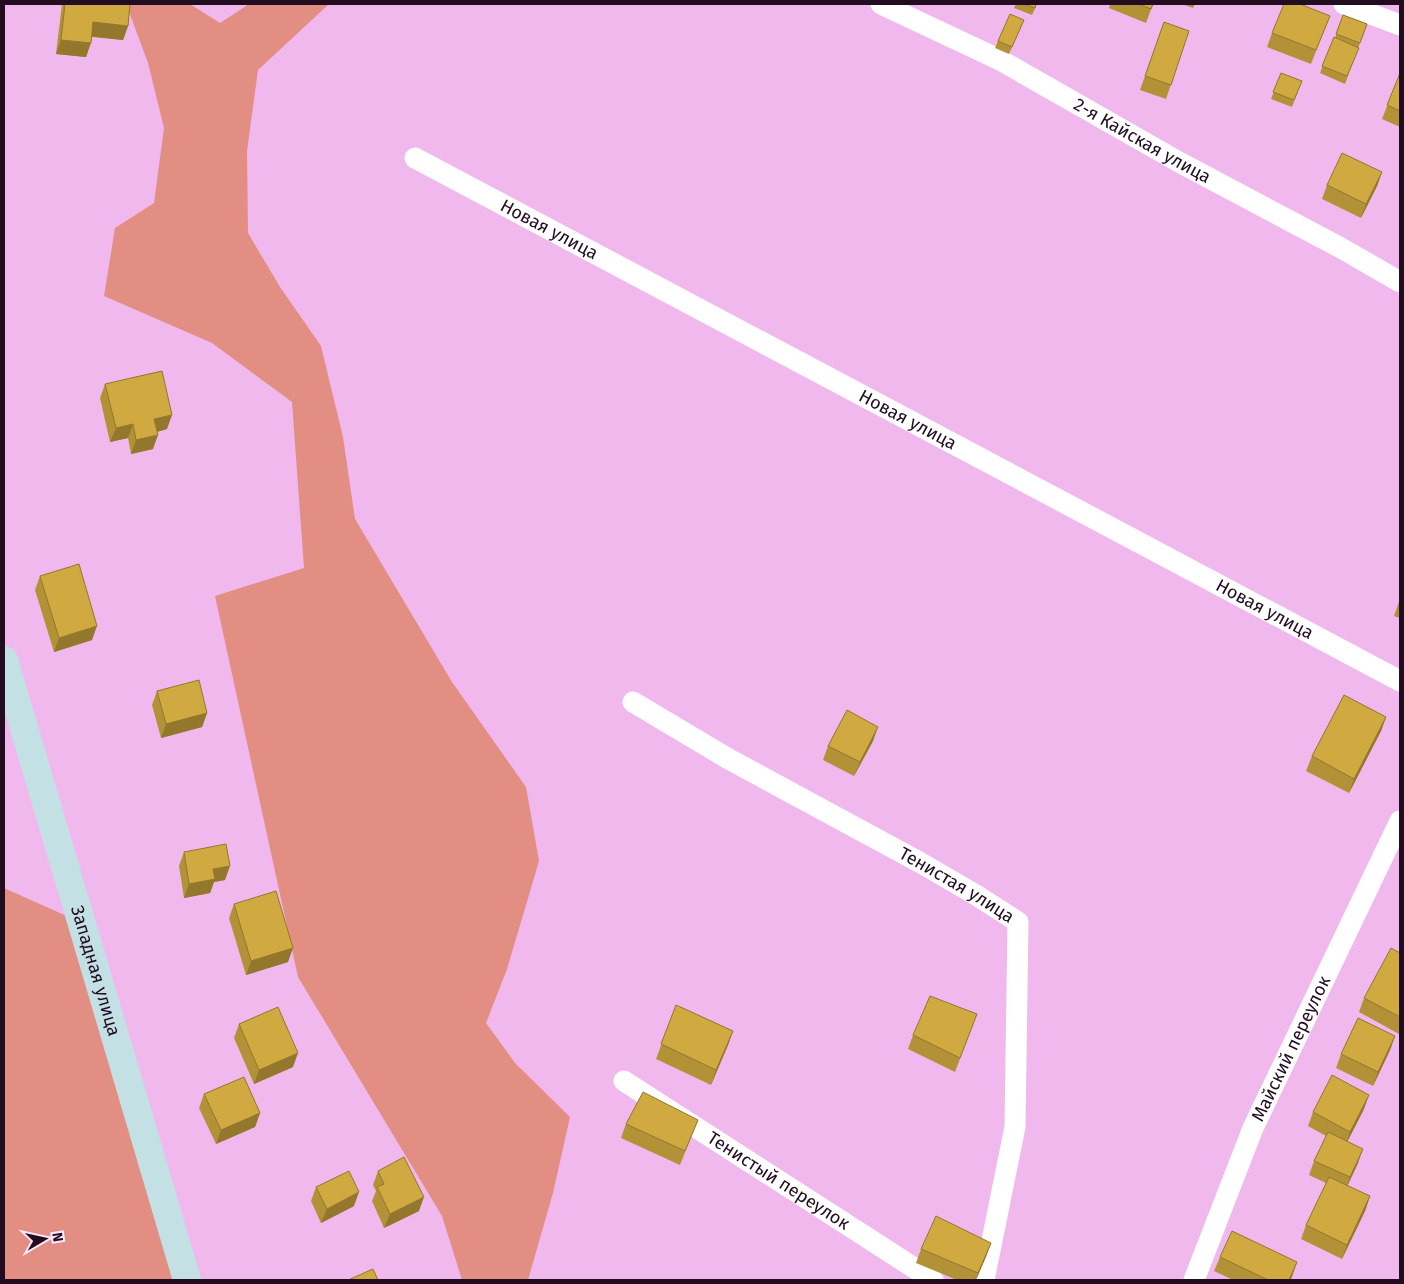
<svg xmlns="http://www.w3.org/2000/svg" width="1404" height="1284" font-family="'Fira Sans',sans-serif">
  <rect width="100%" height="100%" fill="#f1b8ed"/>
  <g fill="#e28e82">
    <path d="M131,4H190L220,23L249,4H329L258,70L247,151L248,233L280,287L321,346L343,437L355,519L452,682L526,787L539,861L507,969L486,1023L515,1063L570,1117L553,1193L528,1280H462L442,1216L298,977L215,596L304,568L292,402L212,343L104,296L115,228L154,203L164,128L148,63L127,6Z"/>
    <path d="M4,888L80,922L187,1280H4Z"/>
  </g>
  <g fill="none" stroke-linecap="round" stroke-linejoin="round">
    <g stroke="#fff" stroke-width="21">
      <path id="s1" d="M881,4L1000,60L1179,162L1341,248L1400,282"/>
      <path d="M1344,4L1400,25"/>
      <path id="s2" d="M415,158L1400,681"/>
      <path id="s3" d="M633,702L727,758L921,863L976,895L1018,922L1015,1127L984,1280"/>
      <path id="s4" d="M624,1081L933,1280"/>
      <path id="s5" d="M1194,1280L1253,1128L1400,821"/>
    </g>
    <path stroke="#c3e1e5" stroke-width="28" id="s6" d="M4,660L187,1280"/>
  </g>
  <g fill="#b39237">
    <path d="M62,4H130L128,26L123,40L92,37L86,57L56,54Z"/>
    <path d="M1016,4H1037L1032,15L1014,8Z"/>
    <path d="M1106,4H1153L1146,23L1109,8L1110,5Z"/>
    <path d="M1182,4H1195L1193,8Z"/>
    <path d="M1343,15L1367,24L1345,84L1320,73L1334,37L1335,38Z"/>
    <path d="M1330,16L1311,64L1267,47L1272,33Z"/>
    <path d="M1024,20L1009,54L995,48L998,41Z"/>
    <path d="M1164,22L1189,31L1166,99L1140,90Z"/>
    <path d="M1281,73L1302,81L1292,107L1271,99Z"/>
    <path d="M1400,73V127L1382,119Z"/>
    <path d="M1382,172L1377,186L1361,218L1322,199L1327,185Z"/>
    <path d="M105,384L167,429L157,432L153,449L131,454L128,438L110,442L100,398Z"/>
    <path d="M40,576L92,640L54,652L35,590Z"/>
    <path d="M1400,599V618L1394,616Z"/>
    <path d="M157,691L207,713L202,727L161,738L152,705Z"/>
    <path d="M1386,717L1381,731L1349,793L1306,771L1312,756Z"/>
    <path d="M873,741L854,776L823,760L828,746Z"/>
    <path d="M184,852L225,880L214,882L210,893L184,898L179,866Z"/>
    <path d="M234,904L288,962L246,975L229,918Z"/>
    <path d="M1400,953V1031L1399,1034L1359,1012L1364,998Z"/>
    <path d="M676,1005L733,1031L728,1045L711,1085L656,1059Z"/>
    <path d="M977,1014L955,1072L908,1049L913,1035Z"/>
    <path d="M239,1024L293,1067L254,1084L234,1038Z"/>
    <path d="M1395,1036L1390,1050L1373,1086L1336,1068L1341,1054Z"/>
    <path d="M204,1094L260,1113L255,1127L216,1144L199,1108Z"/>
    <path d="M1364,1109L1347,1142L1358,1163L1347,1186L1370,1196L1365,1211L1342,1259L1301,1239L1306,1225L1326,1183L1309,1175L1314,1161L1326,1136L1308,1126L1313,1112Z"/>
    <path d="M698,1120L680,1165L621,1138L626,1124Z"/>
    <path d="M378,1171L419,1211L384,1228L372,1201L376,1191L373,1185Z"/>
    <path d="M316,1187L354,1206L321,1223L311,1201Z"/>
    <path d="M991,1243L976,1280H957L916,1263L921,1249Z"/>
    <path d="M1220,1257L1292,1277L1290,1280H1233L1214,1271Z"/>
  </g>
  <g fill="#92772d">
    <path d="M93,22L128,26L123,40L88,36Z"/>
    <path d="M61,40L91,43L86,57L56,54Z"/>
    <path d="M1382,172L1377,186L1361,218L1366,204Z"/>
    <path d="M172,415L167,429L149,434L154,419Z"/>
    <path d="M133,424L128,438L110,442L116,428Z"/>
    <path d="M158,435L153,449L131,454L136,440Z"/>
    <path d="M97,626L92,640L54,652L59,638Z"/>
    <path d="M207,713L202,727L161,738L166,724Z"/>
    <path d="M1386,717L1381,731L1349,793L1354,779Z"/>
    <path d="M878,727L873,741L854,776L860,762Z"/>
    <path d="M230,866L225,880L214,882L210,893L184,898L189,884L213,869Z"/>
    <path d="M293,948L288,962L246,975L251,961Z"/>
    <path d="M733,1031L728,1045L711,1085L716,1070Z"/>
    <path d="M1395,1036L1390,1050L1373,1086L1378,1072Z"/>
    <path d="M298,1053L293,1067L254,1084L259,1070Z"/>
    <path d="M1369,1095L1364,1109L1345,1146L1350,1132Z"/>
    <path d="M260,1113L255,1127L216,1144L221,1130Z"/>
    <path d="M1363,1149L1358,1163L1345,1191L1350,1177Z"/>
    <path d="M359,1192L354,1206L321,1223L327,1209Z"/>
    <path d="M1370,1196L1365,1211L1342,1259L1347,1245Z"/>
    <path d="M424,1197L419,1211L384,1228L390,1214Z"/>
    <path d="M991,1243L986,1257L976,1280L978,1273Z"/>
    <path d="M1297,1262L1292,1277L1290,1280H1289Z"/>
  </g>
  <g fill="#d0aa40" stroke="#92772d">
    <path d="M65,4H130L128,26L93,22L91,43L61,40Z"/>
    <path d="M1024,4H1036L1035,8Z"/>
    <path d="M1139,4H1153L1151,9Z"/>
    <path d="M1284,4H1300L1330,16L1316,50L1272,33Z"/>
    <path d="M1010,14L1024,20L1012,47L998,41Z"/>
    <path d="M1343,15L1367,24L1360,43L1336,34Z"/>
    <path d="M1164,22L1189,31L1171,85L1145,76Z"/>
    <path d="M1334,37L1359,48L1347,76L1322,66Z"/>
    <path d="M1281,73L1302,81L1294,100L1273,92Z"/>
    <path d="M1400,73V111L1387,105Z"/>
    <path d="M1342,153L1382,172L1366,204L1327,185Z"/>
    <path d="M162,371L172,415L154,419L158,435L136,440L133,424L116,428L105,384Z"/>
    <path d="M79,564L97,626L59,638L40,576Z"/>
    <path d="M199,680L207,713L166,724L157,691Z"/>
    <path d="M1344,695L1386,717L1354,779L1312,756Z"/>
    <path d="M847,710L878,727L860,762L828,746Z"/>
    <path d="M226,844L230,866L213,869L215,879L189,884L184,852Z"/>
    <path d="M276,891L293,948L251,961L234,904Z"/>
    <path d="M1391,948L1400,953V1017L1364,998Z"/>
    <path d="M930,996L977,1014L960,1058L913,1035Z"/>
    <path d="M676,1005L733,1031L716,1070L661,1044Z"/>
    <path d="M278,1007L298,1053L259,1070L239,1024Z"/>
    <path d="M1358,1018L1395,1036L1378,1072L1341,1054Z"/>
    <path d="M1332,1075L1369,1095L1350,1132L1313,1112Z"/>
    <path d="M244,1077L260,1113L221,1130L204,1094Z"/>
    <path d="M643,1092L698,1120L685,1151L626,1124Z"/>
    <path d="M1328,1132L1363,1149L1350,1177L1314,1161Z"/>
    <path d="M404,1157L424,1197L390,1214L377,1187L384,1184L378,1171Z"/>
    <path d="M349,1171L359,1192L327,1209L316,1187Z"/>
    <path d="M1329,1177L1370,1196L1347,1245L1306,1225Z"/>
    <path d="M936,1216L991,1243L978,1273L921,1249Z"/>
    <path d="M1232,1231L1297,1262L1289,1280H1268L1220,1257Z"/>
    <path d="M373,1269L378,1280H348Z"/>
  </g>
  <g text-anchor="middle" stroke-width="4" stroke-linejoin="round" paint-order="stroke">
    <g font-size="18" fill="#210c20" stroke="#fee6fb">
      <text dy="6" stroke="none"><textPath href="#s1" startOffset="295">2-я Кайская улица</textPath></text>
      <text dy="6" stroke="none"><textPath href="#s2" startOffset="152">Новая улица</textPath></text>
      <text dy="6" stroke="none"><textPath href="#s2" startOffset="558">Новая улица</textPath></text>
      <text dy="6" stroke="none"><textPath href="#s2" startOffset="962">Новая улица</textPath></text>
      <text dy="6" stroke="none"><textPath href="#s3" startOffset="372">Тенистая улица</textPath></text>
      <text dy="6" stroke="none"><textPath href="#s6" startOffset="324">Западная улица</textPath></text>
      <text dy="6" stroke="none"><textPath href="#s5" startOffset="251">Майский переулок</textPath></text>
      <text dy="6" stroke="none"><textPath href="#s4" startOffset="184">Тенистый переулок</textPath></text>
    </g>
  </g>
  <rect width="1404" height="1284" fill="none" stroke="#210c20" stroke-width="10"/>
  <g transform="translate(45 1239) rotate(81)" stroke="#fee6fb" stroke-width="4" paint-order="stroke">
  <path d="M0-4L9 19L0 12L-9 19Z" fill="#210c20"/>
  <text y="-8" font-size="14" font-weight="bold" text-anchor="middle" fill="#210c20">N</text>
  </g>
</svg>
